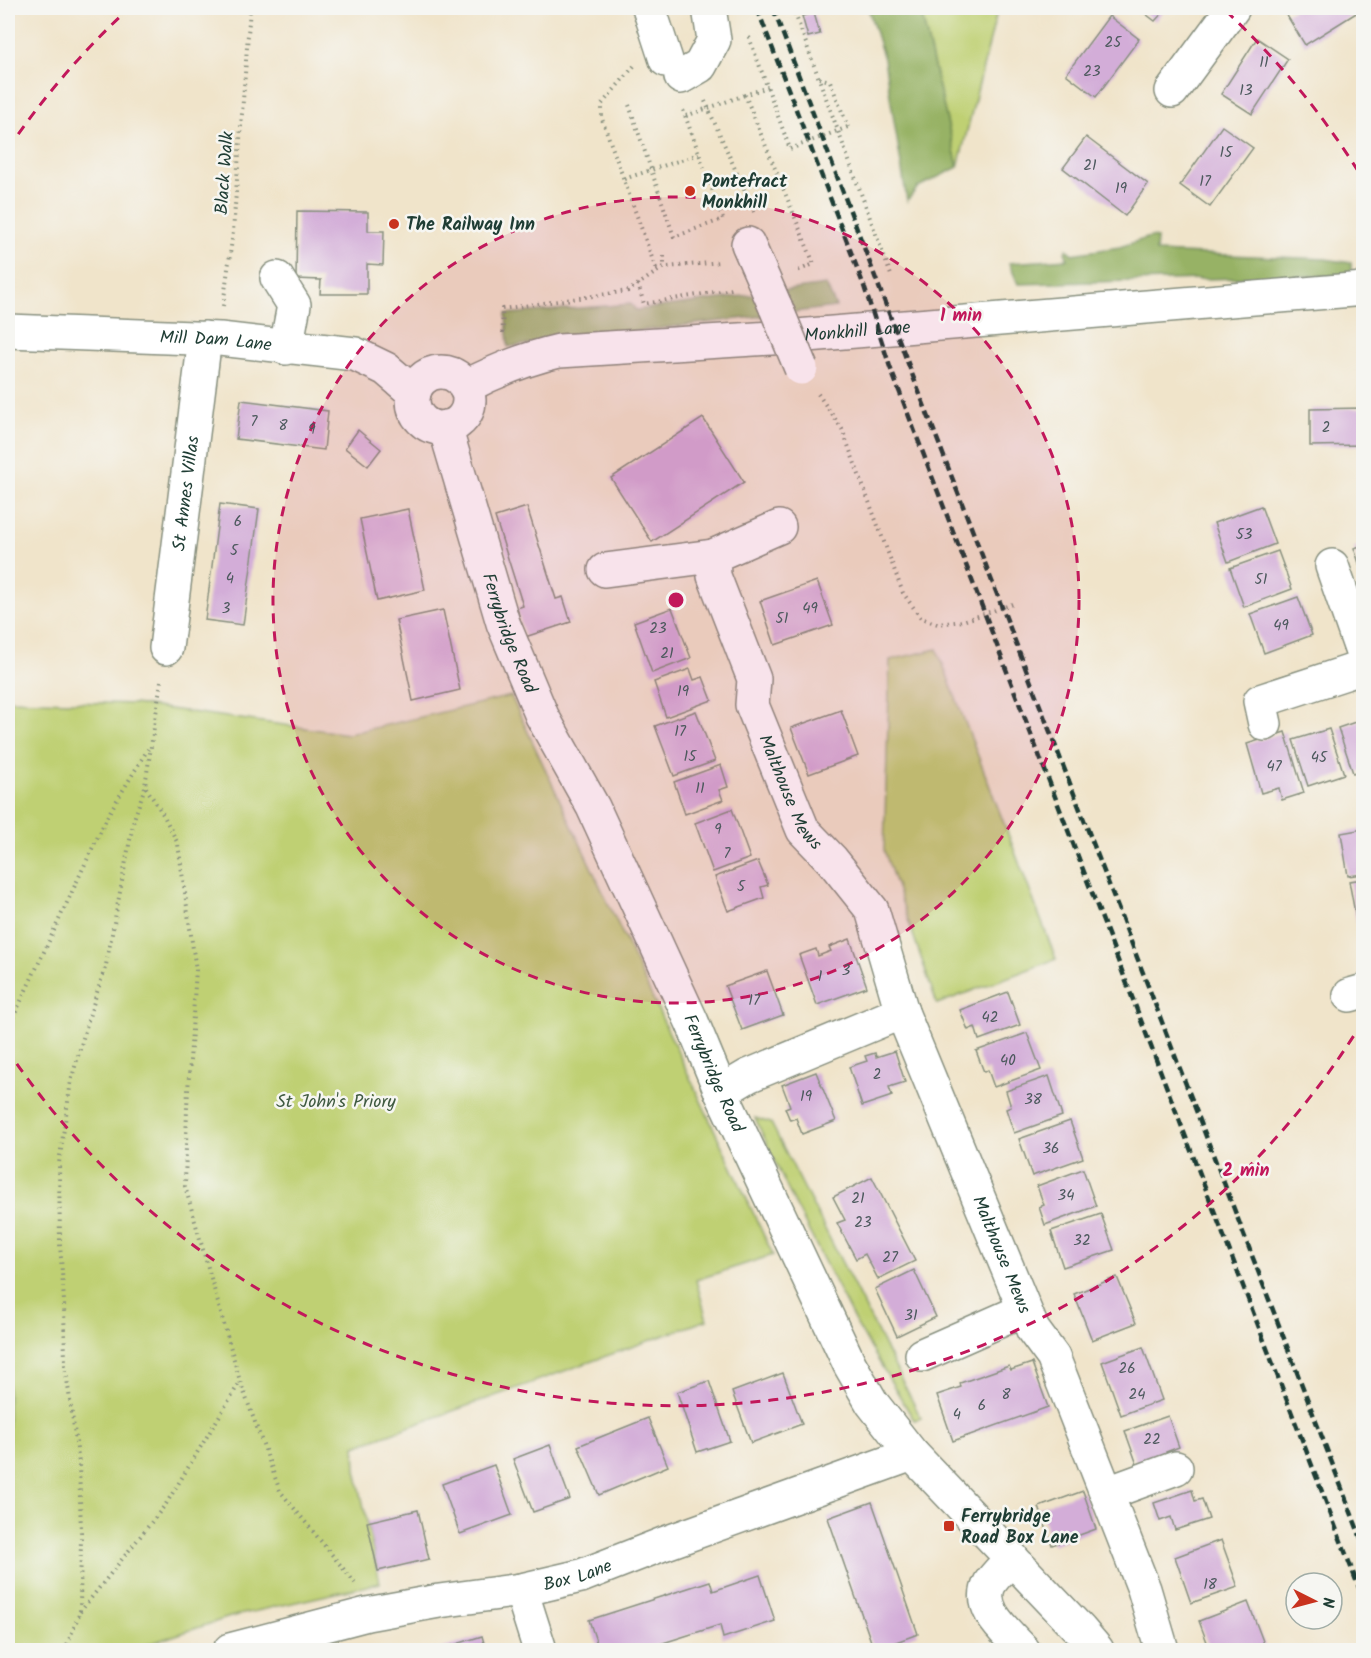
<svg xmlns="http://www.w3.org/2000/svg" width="1371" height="1658" font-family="Kalam,sans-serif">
  <rect width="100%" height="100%" fill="#f6f6f2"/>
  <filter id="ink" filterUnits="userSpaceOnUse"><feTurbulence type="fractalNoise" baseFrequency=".0167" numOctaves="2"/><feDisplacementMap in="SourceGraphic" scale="12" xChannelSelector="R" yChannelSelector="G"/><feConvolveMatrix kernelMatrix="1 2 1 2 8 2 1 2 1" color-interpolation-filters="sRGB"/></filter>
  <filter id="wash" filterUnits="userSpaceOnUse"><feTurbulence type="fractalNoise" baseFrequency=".008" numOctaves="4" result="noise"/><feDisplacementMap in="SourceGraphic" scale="24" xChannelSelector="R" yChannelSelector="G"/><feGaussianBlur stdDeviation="1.35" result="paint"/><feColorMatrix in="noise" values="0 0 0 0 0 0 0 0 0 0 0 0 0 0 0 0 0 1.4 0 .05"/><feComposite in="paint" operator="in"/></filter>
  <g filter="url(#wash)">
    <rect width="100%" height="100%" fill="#f0e4ca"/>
    <g fill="#bfd073" stroke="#6f8654" stroke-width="1.5">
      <path d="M920,8H998L958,167Z"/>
      <path d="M937,649L1056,959L937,1004L884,850L890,660Z"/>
      <path d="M511,696L773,1255L696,1280L707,1320L355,1446L356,1470L380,1583L230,1617L131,1650H8V700L134,704L348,734Z"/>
      <path d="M755,1118L771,1123L921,1418L914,1420L854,1320L787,1188Z"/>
    </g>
    <g fill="#97b265" stroke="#5b784c" stroke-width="1.5">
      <path d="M868,8H920L958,167L918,187L907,201L884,59Z"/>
      <path d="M1150,237L1157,238L1156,252L1325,259L1351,263V275L1018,284L1009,263L1068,259L1065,252L1067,249L1072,254L1120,247Z"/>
      <path d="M826,285L836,307L508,347L506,314L631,304L636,310Z"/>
    </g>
    <g id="blocks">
      <g fill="#d3add8">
        <path d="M1138,8H1167L1155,21Z"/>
        <path d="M1297,8H1359L1361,10L1305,45L1286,14Z"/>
        <path d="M814,13L820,34L808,37L802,16Z"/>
        <path d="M1109,16L1139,39L1096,97L1066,74Z"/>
        <path d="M1257,38L1288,59L1252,114L1221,94Z"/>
        <path d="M1222,126L1253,148L1210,207L1180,185Z"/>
        <path d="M1086,137L1148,184L1125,216L1063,168Z"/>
        <path d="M297,211L368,212V231H384L383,265L367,264V294H320L321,280L296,279Z"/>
        <path d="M241,400L328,411L324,450L236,439Z"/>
        <path d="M1364,408V445L1310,446V409Z"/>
        <path d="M703,418L744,482L652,542L611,478Z"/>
        <path d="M358,430L381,449L368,466L345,448Z"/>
        <path d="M220,504L259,509L243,625L205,620Z"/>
        <path d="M1261,506L1275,544L1228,562L1214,523Z"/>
        <path d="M527,507L556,599L563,597L571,622L525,637L517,608L523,606L495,517Z"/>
        <path d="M408,509L425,590L377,601L360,519Z"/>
        <path d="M1364,545V574L1363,575L1354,548Z"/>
        <path d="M1278,551L1292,589L1244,607L1230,568Z"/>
        <path d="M817,581L833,625L775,645L760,601Z"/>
        <path d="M1298,597L1312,635L1264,653L1250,614Z"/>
        <path d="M672,608L691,658L652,673L634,622Z"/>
        <path d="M443,610L460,690L413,701L396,620Z"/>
        <path d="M690,669L694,680L703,677L712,700L666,717L654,682Z"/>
        <path d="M841,710L858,756L809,774L791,728Z"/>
        <path d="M696,711L715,761L674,776L655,726Z"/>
        <path d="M1364,719V770L1353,773L1338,728Z"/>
        <path d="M1329,729L1344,774L1308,786L1293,740Z"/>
        <path d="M1285,732L1304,793L1282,800L1279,788L1261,793L1247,744Z"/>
        <path d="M721,765L728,787L719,790L723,800L685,814L674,782Z"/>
        <path d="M732,809L750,858L713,872L695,823Z"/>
        <path d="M1364,829V874L1348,876L1341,833Z"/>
        <path d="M758,861L768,885L761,887L764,898L728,911L715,877Z"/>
        <path d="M1364,879V922L1357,924L1349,881Z"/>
        <path d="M850,939L867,987L817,1005L799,955L816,949L818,956L831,951L829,947Z"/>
        <path d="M767,971L783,1015L742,1030L725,986Z"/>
        <path d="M1008,992L1020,1025L979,1040L975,1027L968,1030L960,1010Z"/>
        <path d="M1027,1033L1041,1070L994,1087L988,1070L984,1072L976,1051Z"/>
        <path d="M895,1051L905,1082L889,1087L892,1096L862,1106L849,1067L867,1061L865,1056L875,1053L876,1057Z"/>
        <path d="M816,1072L836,1121L802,1134L796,1118L790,1120L785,1108L790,1106L782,1085Z"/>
        <path d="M1049,1076L1062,1116L1014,1133L1006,1109L1011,1107L1006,1091Z"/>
        <path d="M1070,1121L1083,1158L1032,1176L1019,1139Z"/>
        <path d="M1083,1169L1096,1206L1045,1225L1039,1207L1044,1205L1037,1186Z"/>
        <path d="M872,1177L915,1261L878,1279L865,1254L856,1259L837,1223L845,1220L833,1197Z"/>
        <path d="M1101,1214L1114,1250L1063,1267L1051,1231Z"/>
        <path d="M914,1270L936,1317L897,1336L875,1289Z"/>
        <path d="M1117,1277L1136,1323L1092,1340L1074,1294Z"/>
        <path d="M1143,1347L1162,1400L1121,1415L1102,1362Z"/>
        <path d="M1032,1363L1048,1407L953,1441L937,1395L961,1387L960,1383L1009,1366L1011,1370Z"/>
        <path d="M783,1373L802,1424L751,1443L732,1392Z"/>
        <path d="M709,1381L730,1441L697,1452L677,1392Z"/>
        <path d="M1168,1416L1179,1447L1166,1452L1169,1460L1139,1470L1125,1431Z"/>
        <path d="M648,1418L668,1466L599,1495L578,1446Z"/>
        <path d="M550,1445L570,1499L533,1512L513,1459Z"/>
        <path d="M494,1465L512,1515L460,1534L442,1484Z"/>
        <path d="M1192,1490L1195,1501L1202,1499L1209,1519L1175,1530L1171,1517L1160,1521L1154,1503Z"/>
        <path d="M1083,1491L1096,1529L1052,1545L1039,1507Z"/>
        <path d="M872,1502L918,1634L874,1650L828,1518Z"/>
        <path d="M418,1510L429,1559L378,1571L367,1522Z"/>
        <path d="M1221,1540L1238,1587L1191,1603L1175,1557Z"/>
        <path d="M760,1575L775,1621L723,1638L720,1625L641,1650H599L589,1620L710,1581L713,1591Z"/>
        <path d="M1248,1602L1266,1649L1210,1650L1199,1621Z"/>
        <path d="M482,1636L486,1650H438Z"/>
      </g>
    </g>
  </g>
  <g filter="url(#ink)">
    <use href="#blocks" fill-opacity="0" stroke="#88907f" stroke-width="1.5"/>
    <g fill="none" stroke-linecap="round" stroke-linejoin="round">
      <g stroke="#88907f" stroke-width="36">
        <g id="minor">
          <path d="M649,8L666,60"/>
          <path d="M681,77L700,66L714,40L709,8"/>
          <path d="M1172,91L1233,8"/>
          <path d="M748,244L776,308"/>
          <path d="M277,278L294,305L286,348"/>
          <path id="s1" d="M8,331L220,339L355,354L386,369L414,393"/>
          <circle cx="441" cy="400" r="28"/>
          <path id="s2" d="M465,387C497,370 524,359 559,351L772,338L1364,289"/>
          <path id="s3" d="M445,427L503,623L542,716L593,807L692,1022L721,1092L850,1365L872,1403L912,1454L1080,1630L1097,1650"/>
          <path id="s4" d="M713,556L714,576L754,679L752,705L783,781L803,830L832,860L872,910L902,1012L1033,1330L1053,1357L1144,1589L1162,1650"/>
          <path d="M1332,566L1364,658"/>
          <path d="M605,570L713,556L779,527"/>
          <path id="s5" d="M166,648L205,338"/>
          <path d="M1265,724L1260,701L1364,667"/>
          <path d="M1350,995L1364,991"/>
          <path d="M721,1092L748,1076L902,1012"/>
          <path d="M922,1355L1024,1310"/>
          <path d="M1108,1493L1176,1468"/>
          <path d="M1012,1558C1005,1566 996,1574 990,1583C976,1609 1008,1633 1023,1650"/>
          <path d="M521,1590L540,1650"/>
          <path id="s6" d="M230,1650L367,1614L439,1601L521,1590L581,1576L663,1544L912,1454"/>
        </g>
      </g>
      <g stroke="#88907f" stroke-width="4" stroke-dasharray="1.5 4.5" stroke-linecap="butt">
        <path d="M793,8L892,278"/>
        <path d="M749,37L790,149"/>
        <path d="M634,66L602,104V119L656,269"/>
        <path d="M819,78L830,81L848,127"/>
        <path d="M768,87L745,95L814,264L797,271"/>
        <path d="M705,101L754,212"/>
        <path d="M629,105L674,237L723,219L683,110"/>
        <path d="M686,116L745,95"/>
        <path d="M624,179L699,154"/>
        <path d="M656,268L721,262"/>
        <path d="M638,284L644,304L732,289"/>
        <path d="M223,306L233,232L250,8"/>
        <path d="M503,333L502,309L628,291L664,267V255"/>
        <path d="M818,394L842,429L903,593L921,618L938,624L963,621L1016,603"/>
        <path d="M161,681L145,786L164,816L178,844L196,970L187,1106L185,1186L240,1381L280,1491L355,1583"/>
        <path d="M8,1035L13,1018L108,815L148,749"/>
        <path d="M80,1612L166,1504L240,1382"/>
        <path d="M65,1650L80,1612L81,1532L79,1463L65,1365L64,1301L60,1244L59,1163L71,1081L89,1017L106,965L134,819L145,787"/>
      </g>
      <use href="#minor" stroke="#fff" stroke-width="33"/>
      <g stroke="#1f3d34" stroke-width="4.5" stroke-dasharray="9 4.5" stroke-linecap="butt">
        <path d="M757,8L864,286L890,367L1364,1601"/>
        <path d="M773,8L909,366L1364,1546"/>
      </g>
      <g stroke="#88907f" stroke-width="36" stroke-linecap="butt">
        <path id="minor-bridge" d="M776,308L801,368"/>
      </g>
      <path stroke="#88907f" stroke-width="4" stroke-dasharray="1.5 4.5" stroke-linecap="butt" d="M790,149L848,127"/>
      <use href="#minor-bridge" stroke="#fff" stroke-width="33"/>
    </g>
  </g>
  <circle cx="676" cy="600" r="403" fill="#c2185b" fill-opacity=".12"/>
  <g fill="none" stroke="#c2185b" stroke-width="3" stroke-dasharray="10 8">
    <circle cx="676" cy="600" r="403"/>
    <path d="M1363 1021A806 806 0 0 1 8 1051M8 149A806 806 0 0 1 126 11M1226 11A806 806 0 0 1 1363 179"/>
  </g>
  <g fill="#c8321e" stroke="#f6f6f2" stroke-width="2">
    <circle cx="690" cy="191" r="6"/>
    <circle cx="394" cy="224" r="6"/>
    <rect x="943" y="1520" width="12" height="12" rx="3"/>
  </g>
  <g text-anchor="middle" stroke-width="5" stroke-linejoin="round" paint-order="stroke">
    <g font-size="15" fill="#4c595d">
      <text x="1113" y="47">25</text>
      <text x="1264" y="67">11</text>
      <text x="1092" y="76">23</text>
      <text x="1246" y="95">13</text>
      <text x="1226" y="157">15</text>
      <text x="1090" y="170">21</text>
      <text x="1205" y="186">17</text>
      <text x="1121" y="193">19</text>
      <text x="254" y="426">7</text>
      <text x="283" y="430">8</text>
      <text x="1326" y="432">2</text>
      <text x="312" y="434">9</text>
      <text x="238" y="526">6</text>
      <text x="1244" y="539">53</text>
      <text x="234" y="555">5</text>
      <text x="230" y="583">4</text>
      <text x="1261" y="584">51</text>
      <text x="226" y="613">3</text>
      <text x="810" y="613">49</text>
      <text x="782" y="623">51</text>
      <text x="1281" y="630">49</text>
      <text x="658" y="633">23</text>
      <text x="667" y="658">21</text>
      <text x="683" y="696">19</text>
      <text x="680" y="736">17</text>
      <text x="690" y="761">15</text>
      <text x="1319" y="762">45</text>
      <text x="1274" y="771">47</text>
      <text x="700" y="793">11</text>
      <text x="718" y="834">9</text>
      <text x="727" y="858">7</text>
      <text x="741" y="891">5</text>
      <text x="846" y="975">3</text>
      <text x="820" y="981">1</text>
      <text x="754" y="1005">17</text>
      <text x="990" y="1022">42</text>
      <text x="1008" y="1065">40</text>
      <text x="877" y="1079">2</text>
      <text x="806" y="1101">19</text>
      <text x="1033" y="1104">38</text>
      <text x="1051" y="1153">36</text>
      <text x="1066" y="1200">34</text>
      <text x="858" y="1203">21</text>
      <text x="863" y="1227">23</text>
      <text x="1082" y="1245">32</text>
      <text x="890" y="1262">27</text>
      <text x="911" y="1320">31</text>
      <text x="1127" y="1373">26</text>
      <text x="1006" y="1399">8</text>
      <text x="1137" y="1399">24</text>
      <text x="982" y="1410">6</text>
      <text x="957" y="1419">4</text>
      <text x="1152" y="1444">22</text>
      <text x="1210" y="1589">18</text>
    </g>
    <g font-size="18" fill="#1f3d34" stroke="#f6f6f2">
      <text transform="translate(224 173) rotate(-86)" y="6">Black Walk</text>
      <text dy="6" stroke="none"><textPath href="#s2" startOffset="400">Monkhill Lane</textPath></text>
      <text dy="6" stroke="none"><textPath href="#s1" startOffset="208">Mill Dam Lane</textPath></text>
      <text dy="6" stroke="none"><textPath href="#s5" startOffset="156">St Annes Villas</textPath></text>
      <text dy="6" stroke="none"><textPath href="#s3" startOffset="216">Ferrybridge Road</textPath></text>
      <text dy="6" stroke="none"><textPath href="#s4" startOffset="252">Malthouse Mews</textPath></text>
      <text dy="6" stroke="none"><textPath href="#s3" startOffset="702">Ferrybridge Road</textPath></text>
      <text dy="6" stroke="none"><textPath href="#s4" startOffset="766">Malthouse Mews</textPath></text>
      <text dy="6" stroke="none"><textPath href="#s6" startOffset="356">Box Lane</textPath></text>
    </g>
    <g font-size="18" font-weight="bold" fill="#1f3d34" stroke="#f6f6f2" text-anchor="start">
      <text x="702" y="187">Pontefract<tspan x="702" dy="21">Monkhill</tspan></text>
      <text x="406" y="230">The Railway Inn</text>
      <text x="961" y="1522">Ferrybridge<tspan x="961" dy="21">Road Box Lane</tspan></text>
    </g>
    <g font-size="18" fill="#3f5a41" stroke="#f6f6f2">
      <text x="336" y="1107">St John's Priory</text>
    </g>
  </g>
  <circle cx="676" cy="600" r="9" fill="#c2185b" stroke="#f6f6f2" stroke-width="3"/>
  <g font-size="18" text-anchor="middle" font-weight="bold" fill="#c2185b" stroke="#f6f6f2" stroke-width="5" stroke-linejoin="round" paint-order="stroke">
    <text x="961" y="321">1 min</text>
    <text x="1246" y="1176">2 min</text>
  </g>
  <rect width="1371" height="1658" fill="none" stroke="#f6f6f2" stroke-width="30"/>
  <g transform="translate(1314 1601) rotate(96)"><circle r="28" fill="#f6f6f2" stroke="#a0aca6" stroke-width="1.5"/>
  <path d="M0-4.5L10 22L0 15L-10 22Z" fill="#c8321e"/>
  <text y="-9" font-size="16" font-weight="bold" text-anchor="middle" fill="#1f3d34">N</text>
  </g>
</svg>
